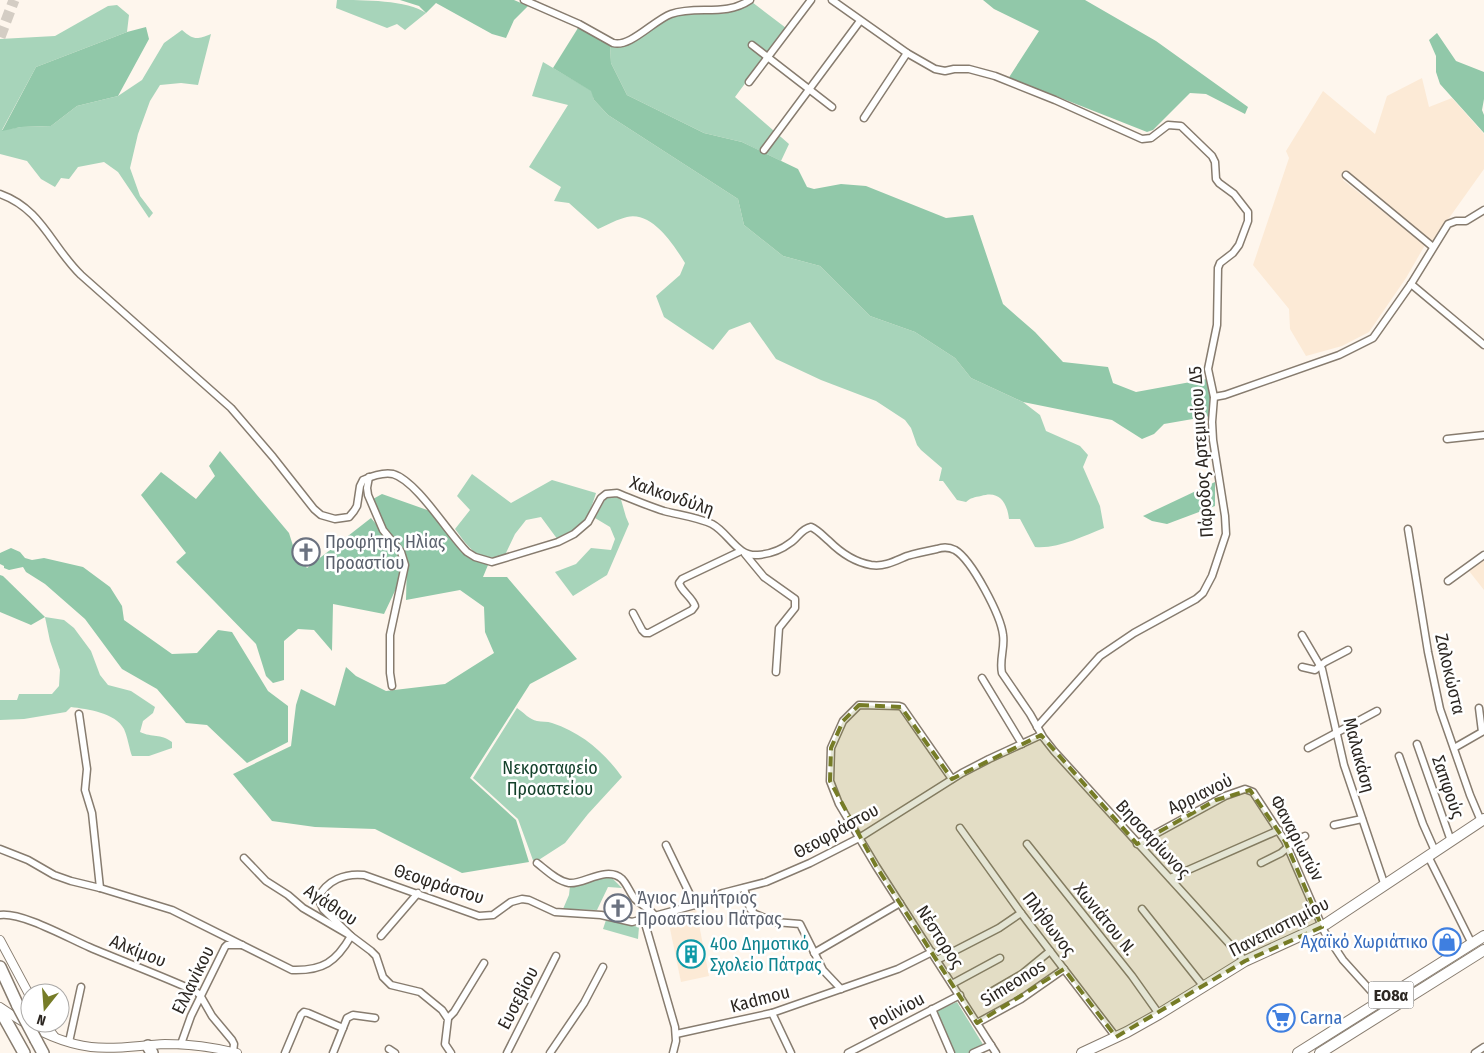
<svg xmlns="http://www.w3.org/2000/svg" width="1484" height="1053" font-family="'Fira Sans Condensed',sans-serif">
  <rect width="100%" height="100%" fill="#fef6ed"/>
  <g fill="#fcead6">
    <path d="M1422,78L1429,107L1452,98L1484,134V169L1432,242L1348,173L1343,180L1425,245L1406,278L1369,332L1342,346L1306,356L1290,329L1289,309L1253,265L1289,158L1286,151L1323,91L1375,134L1387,96Z"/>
    <path d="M1484,560V590L1469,571Z"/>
    <path d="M696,909L709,976L681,982L668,919Z"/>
  </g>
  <g fill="#a7d4ba">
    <path d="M337,0C363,0 408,0 426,13L405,30L397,24L387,28L336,8Z"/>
    <path d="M752,2L786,28L735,97L789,144L781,161L742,142L704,133L627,95L611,63L610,44C633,52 648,26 668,18C687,11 707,16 727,13C736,11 744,7 752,2Z"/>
    <path d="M117,5L129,15L127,32L36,67L2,130L21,127L51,126L77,106L118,96L142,80L164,43L182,30C194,40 196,40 211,34L198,85L181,83L160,85L150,101L138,134L130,168L140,196L153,213L149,218L118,172L104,162L78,167L69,179L61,178L55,187L41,179L27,161L0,154V39L55,36L108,6Z"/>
    <path d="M543,62L592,91L594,100L608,115L738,199L744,225L783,256L820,266L870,316L915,332L955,358L971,378L1023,402L1040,415L1046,431L1080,446L1088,455L1083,467L1100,506L1104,528C1083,536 1059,549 1035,547L1020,519H1009C1007,502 999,490 981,496C975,497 970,498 966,502L957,500L943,481H939L942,468L921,450L917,445L911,428L905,420L876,401L821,380L776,359L750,322L729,330L713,350L664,317L656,296L680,275L685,263C674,245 652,211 627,217C618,219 607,225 598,229L569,203L554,201L561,187L529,167L568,105L532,96Z"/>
    <path d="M472,474L511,503L552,480L596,493C587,522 584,524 558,540L541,517L526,520L515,534L505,555C479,564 469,548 455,529L470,510L457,496Z"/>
    <path d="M610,495L620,496L626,517L629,524L607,575L573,596L555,572L576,564L591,548L611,550L615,539L610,527L595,518L606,498Z"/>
    <path d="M45,617L64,620L74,628L91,651L100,675L108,685L131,691L155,707L153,713L143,721L140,732C153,738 160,733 172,742V748L149,756H132C129,748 128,738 124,729C116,713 87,709 71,707L66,712L24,719L0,720V700H17L19,694H52L59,686L60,670L50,641Z"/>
    <path d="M517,708C523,712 530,720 537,721C542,722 547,721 552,723C582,733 604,752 622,777L588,814L565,843L534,863L518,819L473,778Z"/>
    <path d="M603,878H612L622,888L608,887L597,910L563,909L569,895L570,886Z"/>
    <path d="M606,920L639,927L638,939L603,929Z"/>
    <path d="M957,1002L984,1046L968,1053H954L936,1011Z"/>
  </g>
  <g fill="#91c8a9">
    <path d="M400,0H514L528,6L514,20L506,38L492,34L436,3L426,13L419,6Z"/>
    <path d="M983,0H1085L1156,41L1248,107L1245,114L1206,94L1190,93L1153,130L1147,132L1038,89L1008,79L1039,31L994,9Z"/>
    <path d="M146,27L149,39L118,96L77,106L51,126L21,127L2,131L36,67L127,32Z"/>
    <path d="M578,28L610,44L611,63L627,95L704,133L742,142L798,169L807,187L814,189L841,184L866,186L946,218L973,215L1003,304L1035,332L1063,362L1108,367L1113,383L1136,392L1207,379L1211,400L1210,416L1164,424L1154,434L1142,439L1112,420L1023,402L971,378L955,358L915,332L870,316L820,266L783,256L744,225L738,199L608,115L594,100L591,91L553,68Z"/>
    <path d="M1437,33L1456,61L1484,72V99L1482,110L1484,115V133L1440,84L1436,72V56L1429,40Z"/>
    <path d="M220,451L289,533L295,552L307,568L371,518L397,549L403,574L384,614L333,604L332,651L314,630L298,629L284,641V680L273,683L266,676L256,644L176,562L186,553L141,495L161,472L196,499L215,476L209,466Z"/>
    <path d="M1215,482V506L1167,524L1152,521L1143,516Z"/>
    <path d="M382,494L430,511L469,557L488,565L483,577H507L577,659L530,684L470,778L516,820L529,862L462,873L375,829L315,827L272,821L233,774L291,746L296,705L301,689L335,706L346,667L356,676L386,691L445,684L494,653L485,632L484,607L460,590L406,600L407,560L403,550L384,528L373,499Z"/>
    <path d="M11,548L20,552L25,558L32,560L44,558L83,567L110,587L122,606L124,620L172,654L197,653L218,630L232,632L268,691L288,706V742L247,763L207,725L186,723L157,689L122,669L85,619L45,584L26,572L23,567L9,570L4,568V566L0,564V553Z"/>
    <path d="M0,575L3,576L45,617L31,625L0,612Z"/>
  </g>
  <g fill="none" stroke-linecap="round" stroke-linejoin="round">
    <path stroke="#d4cdc4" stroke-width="11" stroke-dasharray="11 5.5" stroke-linecap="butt" d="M0,37L14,0"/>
    <g stroke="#877c6f" stroke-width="9">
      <g id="minor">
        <path d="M524,0L579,24L613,43C630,48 654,20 671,14C697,5 725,17 750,0"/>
        <path d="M832,0L907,53L935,69L945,71L954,69H969L995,76L1055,100L1142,139L1151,138L1168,125L1181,126L1212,156L1215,162L1216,179L1219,183L1234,194L1248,212V221L1239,245L1233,253L1220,263L1218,268L1217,325L1208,369L1214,397L1212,422L1213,440L1225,516L1226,534L1212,576L1203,593L1196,599L1134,633L1100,656L1037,727"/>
        <path d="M752,45L832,107"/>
        <path d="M749,82L811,0"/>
        <path d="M864,118L907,53"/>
        <path d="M764,150L860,21"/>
        <path d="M1346,175L1433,247"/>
        <path d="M0,194C42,209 51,246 81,275L231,408L273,457L314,509L321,515L335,519L349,517L354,511L357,506L360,486L363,480C372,476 383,472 393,474C417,481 448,533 467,552L475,557L492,562L558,542L574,534L588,522L601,498L606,494L617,493C632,499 648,506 664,511C679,515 697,517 712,524C729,533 737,557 758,555C769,554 781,550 790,543C798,538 801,529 811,527C818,530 823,536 829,541C841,553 854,562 871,565C885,567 895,561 907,556C917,553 927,551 937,549C943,547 949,547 955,550C972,560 1001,616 1003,635C1005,648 999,660 1002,673L1030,714L1043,737L1054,751L1245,961"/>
        <path d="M1411,284L1484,345"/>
        <path d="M1214,397L1225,395L1339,355L1373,338L1411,284L1448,224L1456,221H1466L1484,210"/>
        <path d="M1447,439L1484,435"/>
        <path d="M369,477L367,488L368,495L383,530L401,552L405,565L390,635V673L392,686"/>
        <path d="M1408,529L1428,652L1440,709L1470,795L1481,821"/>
        <path d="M745,554L764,577L795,599V608L779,628L776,672"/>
        <path d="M1448,581L1484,555"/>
        <path d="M633,613L642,630L645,633H649L692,610L695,606C692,597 682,592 679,583L682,579L741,551"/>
        <path d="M1302,635L1322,669L1344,765L1385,886"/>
        <path d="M1302,667L1315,670L1325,662L1348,650"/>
        <path d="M982,678L1022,744"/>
        <path d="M79,714L87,769L85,790L92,813L100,888"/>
        <path d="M1417,744L1451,841"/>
        <path d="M1308,748L1377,711"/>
        <path d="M1454,748L1482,732L1479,708"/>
        <path d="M1399,756L1423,824L1435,851"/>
        <path d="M952,779L902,707L899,706L859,705L843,721L831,748L830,781L839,804L876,866L996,1053"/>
        <path d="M1334,825L1362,819"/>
        <path d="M960,828L1021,913L1116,1037"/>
        <path d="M1027,844L1132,976L1159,1014"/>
        <path d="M1137,844L1225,796L1245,789L1253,792L1285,841L1325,933L1343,960L1380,1001"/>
        <path d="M666,845L695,905"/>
        <path d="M0,849L28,860L54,875L71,881L100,888L172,910L292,970C323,971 336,962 351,936L323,909L318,898C327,880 345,873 364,875L479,916L493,915L511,902L522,899L529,900L555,912L601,915L632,922L695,905L723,893L766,882L810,863L859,838L962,773L989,759L1041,735"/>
        <path d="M1428,856L1472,944"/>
        <path d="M244,858L266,881L288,895L303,908L351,936L371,951L376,956L383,977L391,985L420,992L442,1010L448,1019L445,1044L451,1053"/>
        <path d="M537,863C546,870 557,881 569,883C583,885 607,865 622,879C627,884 630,893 635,899C641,905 650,908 655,916"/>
        <path d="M1261,863L1281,853L1295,841L1305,836"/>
        <path d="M1170,878L1279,830"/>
        <path d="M744,888L750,909L755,914L775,922L800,924L823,970L841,989"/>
        <path d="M1142,909L1204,987"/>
        <path d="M0,915C22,912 68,938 89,947C124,962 160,975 195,991L200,995L212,1016L232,1040L234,1044L233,1052"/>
        <path d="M644,920L675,1027L676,1041L673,1053"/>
        <path d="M381,936L418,893"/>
        <path d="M814,953L900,903"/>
        <path d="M937,960L999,928L1021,913"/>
        <path d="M952,984L1000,958"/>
        <path d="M991,992L1022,974L1050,951"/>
        <path d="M932,1009L951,1053"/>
        <path d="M772,1013L791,1053"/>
        <path d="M448,1018L454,1012L484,963"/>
        <path d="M977,1023L1021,999L1064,969"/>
        <path d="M676,1034L772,1013L898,969L932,952"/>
        <path d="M69,1042L81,987"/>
        <path d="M181,1044L191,1016L225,947L227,945H242"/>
        <path d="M389,1049L395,1053"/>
        <path d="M285,1053L301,1015L304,1012L308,1013L343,1028"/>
        <path d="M333,1053L347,1018L353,1015L375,1018"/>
        <path d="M507,1053L556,956"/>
        <path d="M550,1053L584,1003L603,967"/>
        <path d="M848,1053L960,995"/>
        <path d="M973,1053L991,1045"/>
        <path d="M1475,1053L1484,1047"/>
      </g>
    </g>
    <g stroke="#877c6f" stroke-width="10">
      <g id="tertiary">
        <path d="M0,940L30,996"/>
        <path d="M0,1007C27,1026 58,1043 91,1047C116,1050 140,1045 165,1044C189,1044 213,1047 237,1053"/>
        <path d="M44,1023L54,1036"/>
      </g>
    </g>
    <g stroke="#877c6f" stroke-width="12">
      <path id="primary" d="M1082,1053L1127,1032L1159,1014L1245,961L1326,924L1484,819"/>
    </g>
    <g stroke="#877c6f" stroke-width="12">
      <g id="trunk">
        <path d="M1298,1053L1484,936"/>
        <path d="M1320,1053L1484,950"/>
      </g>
    </g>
    <g stroke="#877c6f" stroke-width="14">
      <g id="motorway">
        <path d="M0,967L18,1006"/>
        <path d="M0,1010L24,1053"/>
        <path d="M36,1040L43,1053"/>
        <path d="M148,1046L152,1053"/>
      </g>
    </g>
    <use href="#minor" stroke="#fff" stroke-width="6"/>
    <use href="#tertiary" stroke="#fff" stroke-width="8"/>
    <use href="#primary" stroke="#fff" stroke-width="10"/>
    <use href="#trunk" stroke="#fff" stroke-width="10"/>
    <use href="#motorway" stroke="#fff" stroke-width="11"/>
    <g stroke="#877c6f" stroke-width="14" stroke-linecap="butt">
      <path id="motorway-bridge" d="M18,1006L36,1040"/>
    </g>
    <use href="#motorway-bridge" stroke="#fff" stroke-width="11"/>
  </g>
  <path fill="#767c27" fill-opacity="0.2" stroke="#767c27" stroke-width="4" stroke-dasharray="10 6" stroke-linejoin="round" d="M859,705L901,707L952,779L1041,735L1137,844L1216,800L1250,790L1285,841L1322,927L1245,961L1116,1037L1064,969L977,1023L876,866L830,781L831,748L843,721Z"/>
  <defs>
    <g id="church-ring" transform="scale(1.4375)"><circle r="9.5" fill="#fff" stroke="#6b7280" stroke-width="1.5"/><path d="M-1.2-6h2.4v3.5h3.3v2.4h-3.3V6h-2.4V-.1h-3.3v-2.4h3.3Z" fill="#6b7280"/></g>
    <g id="shop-ring" transform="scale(1.4375)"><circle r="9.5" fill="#fff" stroke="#3f7fe0" stroke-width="1.5"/><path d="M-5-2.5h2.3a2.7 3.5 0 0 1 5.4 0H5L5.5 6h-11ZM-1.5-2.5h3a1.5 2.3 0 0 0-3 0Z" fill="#3f7fe0"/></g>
    <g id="building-ring" transform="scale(1.4375)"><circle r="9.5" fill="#fff" stroke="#0f9aa8" stroke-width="1.5"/><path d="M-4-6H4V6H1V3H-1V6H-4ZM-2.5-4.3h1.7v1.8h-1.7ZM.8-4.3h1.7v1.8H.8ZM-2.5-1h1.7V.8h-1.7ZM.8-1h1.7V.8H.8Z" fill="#0f9aa8"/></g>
    <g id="supermarket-ring" transform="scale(1.4375)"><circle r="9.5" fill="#fff" stroke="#3f7fe0" stroke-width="1.5"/><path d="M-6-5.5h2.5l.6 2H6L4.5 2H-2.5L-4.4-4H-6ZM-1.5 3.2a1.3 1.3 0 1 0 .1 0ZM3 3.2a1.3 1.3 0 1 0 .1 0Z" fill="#3f7fe0"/></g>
  </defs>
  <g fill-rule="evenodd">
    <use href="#church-ring" x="306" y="552"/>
    <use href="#church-ring" x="618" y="908"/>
    <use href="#shop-ring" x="1447" y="942"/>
    <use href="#building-ring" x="691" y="954"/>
    <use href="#supermarket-ring" x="1281" y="1018"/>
  </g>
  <g text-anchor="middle" stroke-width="5" stroke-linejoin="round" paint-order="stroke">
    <rect fill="#fff" stroke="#6b6864" stroke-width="1" x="1368.5" y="981.5" width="45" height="27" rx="4"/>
    <g font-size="16" font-weight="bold" fill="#2c2722">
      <text x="1391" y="1001">ΕΟ8α</text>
    </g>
    <g font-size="18" fill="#2c2722" stroke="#fff">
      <text transform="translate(1201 452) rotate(-94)" y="6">Πάροδος Αρτεμισίου Δ5</text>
      <text transform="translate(672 496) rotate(19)" y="6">Χαλκονδύλη</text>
      <text transform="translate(1450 674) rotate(77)" y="6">Ζαλοκώστα</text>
      <text transform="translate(1359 755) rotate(75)" y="6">Μαλακάση</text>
      <text transform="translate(1448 787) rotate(71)" y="6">Σαπφούς</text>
      <text transform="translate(1200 794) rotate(-26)" y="6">Αρριανού</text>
      <text transform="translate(836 831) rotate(-29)" y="6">Θεοφράστου</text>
      <text transform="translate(1297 838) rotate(62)" y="6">Φαναριωτών</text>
      <text transform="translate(1153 839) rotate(47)" y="6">Βησσαρίωνος</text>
      <text transform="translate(439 884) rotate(18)" y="6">Θεοφράστου</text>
      <text transform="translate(331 905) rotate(33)" y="6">Αγάθιου</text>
      <text transform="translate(1105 919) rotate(51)" y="6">Χωνιάτου Ν.</text>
      <text transform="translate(1049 924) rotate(53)" y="6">Πλήθωνος</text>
      <text transform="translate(1279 927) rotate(-27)" y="6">Πανεπιστημίου</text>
      <text transform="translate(940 937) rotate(57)" y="6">Νέστορος</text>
      <text transform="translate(138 951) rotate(22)" y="6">Αλκίμου</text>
      <text transform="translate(193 980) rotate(-64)" y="6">Ελλανίκου</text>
      <text transform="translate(1013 983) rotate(-32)" y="6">Simeonos</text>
      <text transform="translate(518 998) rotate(-63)" y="6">Ευσεβίου</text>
      <text transform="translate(760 999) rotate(-15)" y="6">Kadmou</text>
      <text transform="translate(897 1011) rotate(-28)" y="6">Poliviou</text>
    </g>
    <g font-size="18" fill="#5b616d" stroke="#fff" text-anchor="start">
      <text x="325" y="548">Προφήτης Ηλίας<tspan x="325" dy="21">Προαστίου</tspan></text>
      <text x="637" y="904">Άγιος Δημήτριος<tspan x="637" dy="21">Προαστείου Πάτρας</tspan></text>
    </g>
    <g font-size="18" fill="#14412b" stroke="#fff">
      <text x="550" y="774">Νεκροταφείο<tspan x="550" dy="21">Προαστείου</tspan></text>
    </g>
    <g font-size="18" fill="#366cbe" stroke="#fff" text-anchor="end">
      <text x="1428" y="948">Αχαϊκό Χωριάτικο</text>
      <text x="1300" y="1024" text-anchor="start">Carna</text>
    </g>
    <g font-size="18" fill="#0d838f" stroke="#fff" text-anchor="start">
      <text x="710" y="950">40ο Δημοτικό<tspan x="710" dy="21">Σχολείο Πάτρας</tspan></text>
    </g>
  </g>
  <g transform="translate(45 1008) rotate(197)"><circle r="24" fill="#ffffff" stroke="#aba9a7"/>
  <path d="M0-4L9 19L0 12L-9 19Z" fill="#767c27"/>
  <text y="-8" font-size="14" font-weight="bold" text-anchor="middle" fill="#2c2722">N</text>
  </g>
</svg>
